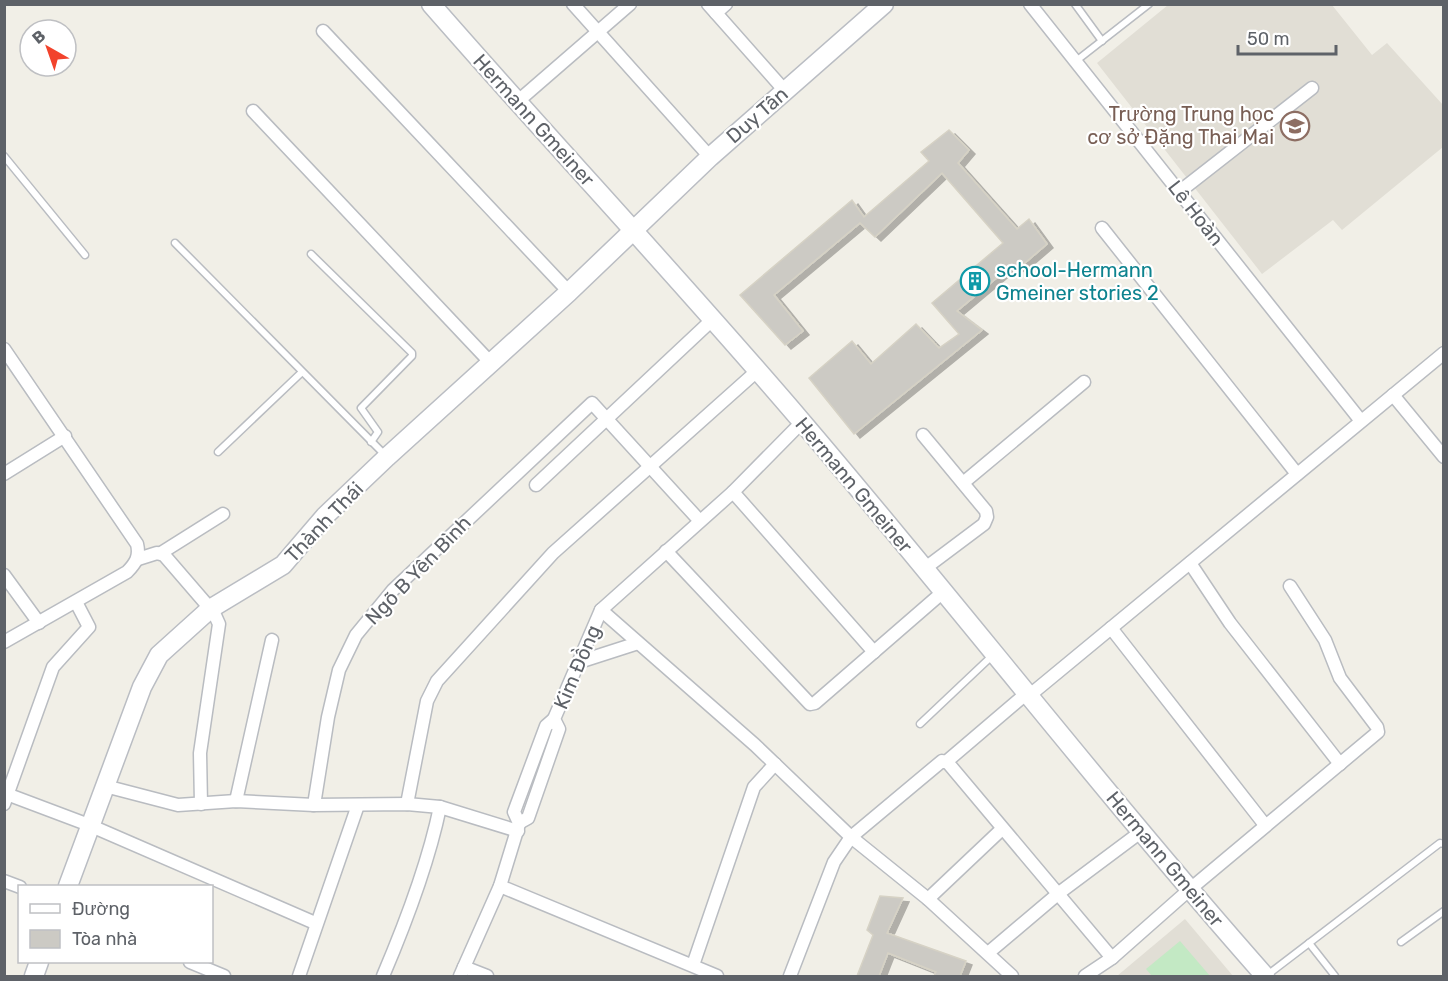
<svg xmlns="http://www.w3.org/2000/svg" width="1448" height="981" font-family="Rubik,sans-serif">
  <defs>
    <filter id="shadow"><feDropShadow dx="6" dy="4" stdDeviation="0" flood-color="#0004"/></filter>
  </defs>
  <rect width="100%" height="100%" fill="#f1efe7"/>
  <g fill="#e1ded5">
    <path d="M1168,5H1332L1372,55L1387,43L1443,105V147L1342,230L1333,220L1262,274L1097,63Z"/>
    <path d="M1185,919L1233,976H1117Z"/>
  </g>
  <path fill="#c3e9c4" d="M1180,941L1210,976H1152L1146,969Z"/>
  <g fill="#cccac4" stroke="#d6d2c5" stroke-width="1.5" filter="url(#shadow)">
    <path d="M949,130L969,150L958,163L1017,229L1029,219L1047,244L1019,268L1012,265L957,311L982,330L854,434L809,378L852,341L871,364L916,324L939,348L959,334L932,303L1003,243L942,173L875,237L860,223L774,295L803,331L785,345L740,295L852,200L864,217L929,161L921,152Z"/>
    <path d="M880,896L903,898L887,933L966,961L960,976H934L936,972L888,953L879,976H857L873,935L867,930Z"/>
  </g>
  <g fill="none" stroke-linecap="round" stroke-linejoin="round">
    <g stroke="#b9bcc1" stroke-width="9">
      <g id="lane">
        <path d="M1075,4L1102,41"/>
        <path d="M1076,61L1149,4"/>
        <path d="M4,156L85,255"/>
        <path d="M175,243L385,455"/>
        <path d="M311,254L412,353V356L361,408L378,432L371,442"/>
        <path d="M218,452L302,372"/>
        <path d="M920,724L993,655"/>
        <path d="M1401,942L1444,911"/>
        <path d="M1309,943L1335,976"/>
        <path d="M1266,976L1440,843L1444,844"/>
      </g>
    </g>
    <g stroke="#b9bcc1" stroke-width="15">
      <g id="street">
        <path d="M573,4L710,157"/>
        <path d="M708,4L785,91"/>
        <path d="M1030,4L1361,421"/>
        <path d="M716,13L726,4"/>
        <path d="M323,31L569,292"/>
        <path d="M517,102L630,4"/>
        <path d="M253,111L490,362"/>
        <path d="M1179,192L1312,88"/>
        <path d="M1102,228L1297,474"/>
        <path d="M4,349L137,544C140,556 136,563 127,572L4,642"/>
        <path d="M1393,395L1444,457"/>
        <path d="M923,435L986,511L987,517L984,524L924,569"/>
        <path d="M4,474L65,436"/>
        <path d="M963,483L1084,382"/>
        <path d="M536,485L712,320"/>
        <path d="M733,492L874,652"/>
        <path d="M666,551L810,704L815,703L943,592"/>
        <path d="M161,553L223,514"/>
        <path d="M138,559L157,553L164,555L214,613L219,624L200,753L201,804"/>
        <path d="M1190,563L1230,623L1340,764"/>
        <path d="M4,575L39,623"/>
        <path d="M601,610L755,745L851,837L928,899L1012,976"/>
        <path d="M1111,628L1265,825"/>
        <path d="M579,662L638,643"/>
        <path d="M1030,695L1444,353"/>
        <path d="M946,762L1027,693"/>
        <path d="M105,786L178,805L236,801L314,805L407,804L440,807L518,831"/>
        <path d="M4,793L89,825L315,923"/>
        <path d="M236,801L272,640"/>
        <path d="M4,804L53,667L89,627L76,602"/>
        <path d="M407,804L427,701L437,681L553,553L757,371"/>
        <path d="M314,805L328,717L339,670L356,635L393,590L592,403L699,520"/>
        <path d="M519,823L528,818L559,729L554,719L601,610L733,492L802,422"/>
        <path d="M519,823L514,812L546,726L554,719"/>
        <path d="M4,881L20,887"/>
        <path d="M500,886L717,976"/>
        <path d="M928,899L1002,829"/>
        <path d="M988,953L1059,893L1142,831"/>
        <path d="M190,962L224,976"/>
        <path d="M693,965L754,787L775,764"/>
        <path d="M464,967L487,976"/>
        <path d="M299,976L358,805"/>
        <path d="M383,976C406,922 428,865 440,807"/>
        <path d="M460,976L500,886L519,824"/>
        <path d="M790,976L834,862L851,837L942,761L948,763L1112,958"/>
        <path d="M1085,976L1112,958L1189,890L1378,732L1377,727L1340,678L1325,640L1290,586"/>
      </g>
    </g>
    <g stroke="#babdc3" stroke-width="21">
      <g id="secondary">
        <path d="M431,4C554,145 682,281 803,423C959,606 1106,796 1265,976"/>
        <path d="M68,886L142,687L159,655L210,609L283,565L325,516L387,457L569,292L710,157L884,4"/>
        <path d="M34,976L39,962"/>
      </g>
    </g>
    <use href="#lane" stroke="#fff" stroke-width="6"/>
    <use href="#street" stroke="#fff" stroke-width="12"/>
    <use href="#secondary" stroke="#fff" stroke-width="18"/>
  </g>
  <defs>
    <g id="school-ring" transform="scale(1.5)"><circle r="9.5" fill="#fff" stroke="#8d6e63" stroke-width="1.5"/><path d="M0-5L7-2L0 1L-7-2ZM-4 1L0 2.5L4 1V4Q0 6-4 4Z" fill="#8d6e63"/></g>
    <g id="building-ring" transform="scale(1.5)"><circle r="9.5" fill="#fff" stroke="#0f9aa8" stroke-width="1.5"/><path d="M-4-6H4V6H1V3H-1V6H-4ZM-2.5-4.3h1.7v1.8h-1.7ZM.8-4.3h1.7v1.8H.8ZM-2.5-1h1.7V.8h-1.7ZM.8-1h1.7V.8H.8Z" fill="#0f9aa8"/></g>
  </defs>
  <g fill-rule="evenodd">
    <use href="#school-ring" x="1295" y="126"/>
    <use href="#building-ring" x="975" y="281"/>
  </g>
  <g text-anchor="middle" stroke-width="4.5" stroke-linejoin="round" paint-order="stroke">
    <g font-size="20" fill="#785e54" stroke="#fff" text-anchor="end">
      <text x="1274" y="121">Trường Trung học<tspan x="1274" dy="23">cơ sở Đặng Thai Mai</tspan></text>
    </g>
    <g font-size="20" fill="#5e6268" stroke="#fff">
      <text transform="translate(757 115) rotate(-41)" y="7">Duy Tân</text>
      <text transform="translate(534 120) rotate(48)" y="7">Hermann Gmeiner</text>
      <text transform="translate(1196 213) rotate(52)" y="7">Lê Hoàn</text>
      <text transform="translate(854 485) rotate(50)" y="7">Hermann Gmeiner</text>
      <text transform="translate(324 522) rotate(-46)" y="7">Thành Thái</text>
      <text transform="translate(418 570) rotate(-46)" y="7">Ngõ B Yên Bình</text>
      <text transform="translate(577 667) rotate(-67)" y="7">Kim Đồng</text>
      <text transform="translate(1165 859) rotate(50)" y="7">Hermann Gmeiner</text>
    </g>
    <g font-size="20" fill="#0d838f" stroke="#fff" text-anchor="start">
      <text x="996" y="277">school-Hermann<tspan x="996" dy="23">Gmeiner stories 2</tspan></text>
    </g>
  </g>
  <rect width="1448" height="981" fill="none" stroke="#5e6268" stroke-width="12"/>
  <rect x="18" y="885" width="195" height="78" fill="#ffffff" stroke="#bfc0c3" stroke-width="1.5"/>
  <rect x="30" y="904" width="30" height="9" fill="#ffffff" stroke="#bfc0c3" stroke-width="1.5"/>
  <text x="72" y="915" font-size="18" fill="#5e6268">Đường</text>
  <rect x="30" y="930" width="30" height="18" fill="#cccac4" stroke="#bfc0c3" stroke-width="1.5"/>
  <text x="72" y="945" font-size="18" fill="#5e6268">Tòa nhà</text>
  <g transform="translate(48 48) rotate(320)"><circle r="28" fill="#ffffff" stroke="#bfc0c3" stroke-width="1.5"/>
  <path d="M0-4.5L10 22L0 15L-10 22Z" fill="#f2432c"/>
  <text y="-9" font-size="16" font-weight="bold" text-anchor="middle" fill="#5e6268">B</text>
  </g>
  <path d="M1238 45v9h98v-9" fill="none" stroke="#5e6268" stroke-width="3"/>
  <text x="1247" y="45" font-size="18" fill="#5e6268" stroke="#ffffff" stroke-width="4.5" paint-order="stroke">50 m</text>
</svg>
